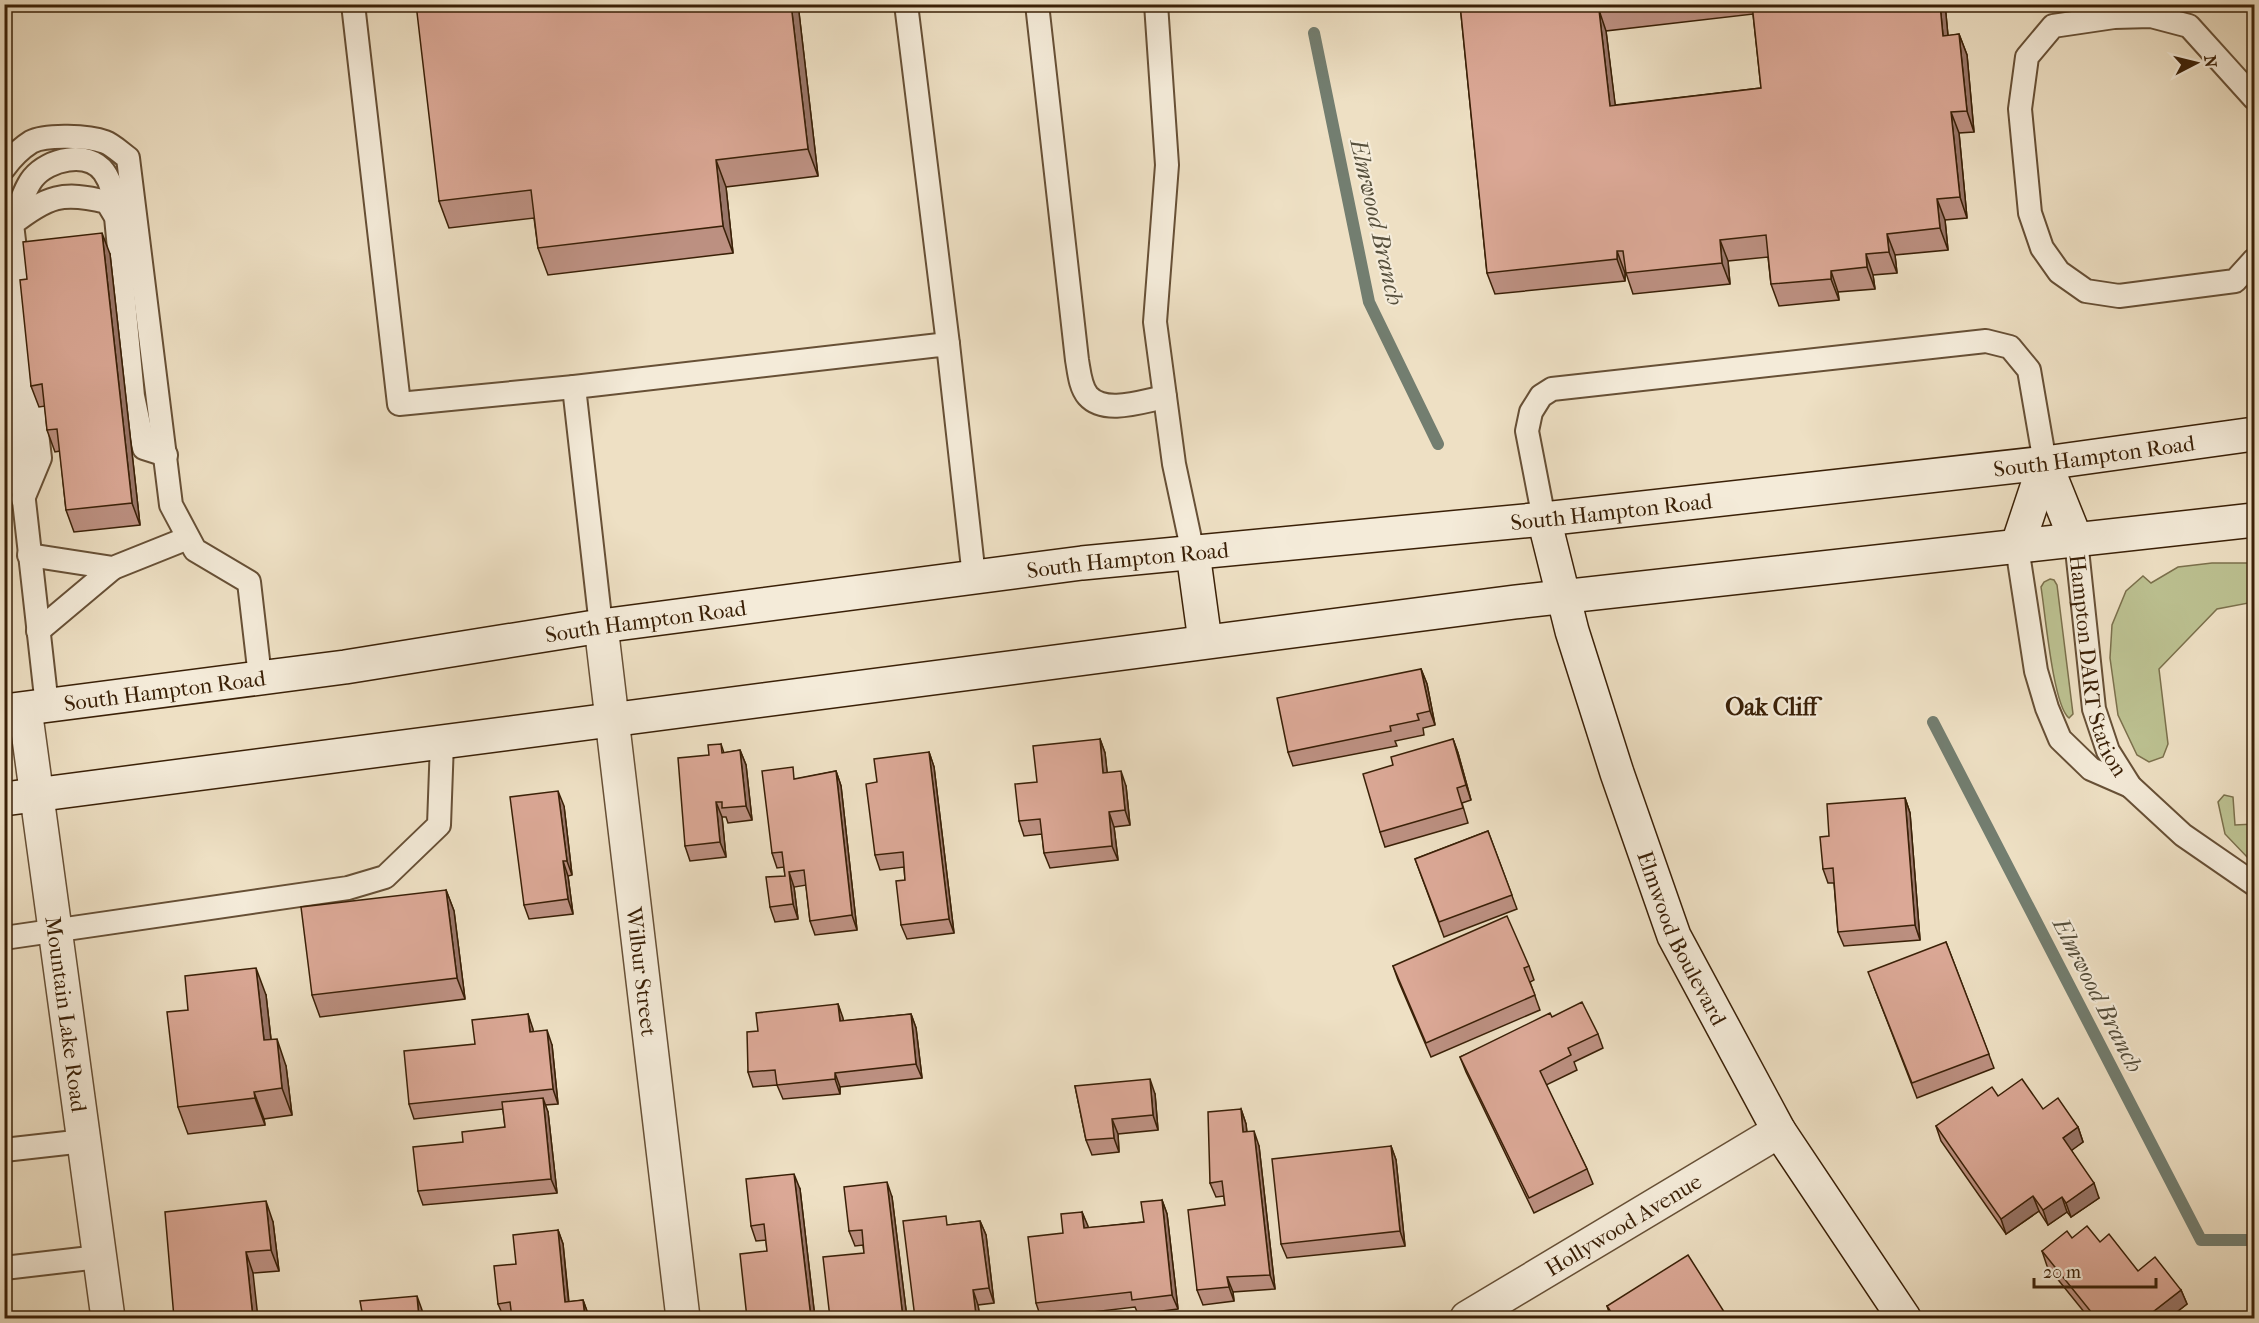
<svg xmlns="http://www.w3.org/2000/svg" width="2259" height="1323" font-family="'IM FELL French Canon',serif">
  <rect width="100%" height="100%" fill="#eee0c4"/>
  <filter id="stains"><feTurbulence type="fractalNoise" baseFrequency=".00333" numOctaves="4"/><feColorMatrix values="0 0 0 0 .2 0 0 0 0 .09 0 0 0 0 .02 0 0 0 .5 -.17"/></filter>
  <radialGradient id="worn" r=".72"><stop offset=".6" stop-color="#630" stop-opacity="0"/><stop offset="1" stop-color="#630" stop-opacity=".3"/></radialGradient>
  <g fill="#bcc191" stroke="#7b704c" stroke-width="1.5">
    <path d="M2212,563H2254V602L2217,609L2159,669L2168,744L2163,757L2149,762L2137,755L2118,715L2110,658L2112,625L2126,591L2143,576L2151,583L2178,567Z"/>
    <path d="M2050,579L2054,580L2057,585L2073,714L2069,718C2053,706 2045,611 2041,587L2044,582Z"/>
    <path d="M2224,795L2233,797L2235,825L2254,824V857L2248,858L2225,834L2218,802Z"/>
  </g>
  <g fill="none" stroke-linecap="round" stroke-linejoin="round">
    <g stroke="#737e70" stroke-width="12">
      <path d="M1314,33L1369,302L1438,444"/>
      <path d="M1933,722L2201,1240H2254"/>
    </g>
    <g stroke="#675036" stroke-width="26">
      <g id="lane">
        <path d="M353,4L399,404L574,387"/>
        <path d="M906,4L948,344"/>
        <path d="M1037,4L1077,360C1079,371 1080,387 1088,396C1105,415 1143,401 1165,397"/>
        <path d="M1156,4L1167,165L1155,322L1174,464L1193,553"/>
        <path d="M2254,98L2189,26L2151,16L2114,17L2053,26L2027,57L2020,109L2030,213L2042,248L2059,272L2086,291L2119,296L2235,281L2254,260"/>
        <path d="M4,168C12,157 20,149 31,142C46,134 89,136 105,142C113,145 121,153 128,158L171,505L195,550L249,582L260,677"/>
        <path d="M14,221C19,208 24,189 33,178C48,159 88,150 104,172C114,186 114,201 116,217"/>
        <path d="M4,322L47,706"/>
        <path d="M23,499L40,458L12,224C48,196 62,191 107,202L116,217L133,396L144,448L166,455"/>
        <path d="M1544,519L1527,431L1531,412L1541,396L1552,389L1986,341L2010,347L2029,370L2045,463"/>
        <path id="s1" d="M2076,540L2094,709L2108,751L2130,786L2183,835L2254,884"/>
        <path d="M2017,547L2036,671L2047,708L2060,739L2091,769L2130,786"/>
        <path d="M29,555L113,568L188,538"/>
        <path d="M601,626L574,387L948,344L974,577"/>
        <path d="M38,631L113,568"/>
        <path d="M4,938L348,888L385,877L439,825L442,742"/>
        <path d="M4,1150L84,1141"/>
        <path d="M4,1268L99,1257"/>
      </g>
    </g>
    <g stroke="#675036" stroke-width="36">
      <g id="street">
        <path id="s2" d="M601,626L683,1318"/>
        <path id="s3" d="M25,709L108,1318"/>
        <path id="s4" d="M1467,1318L1779,1131"/>
      </g>
    </g>
    <g stroke="#3a2007" stroke-width="36">
      <g id="secondary">
        <path d="M2045,463L2076,540"/>
        <path id="s5" d="M1544,519L1572,631L1617,773L1674,936L1779,1131L1904,1318"/>
        <path d="M2017,547L2045,463"/>
        <path d="M1193,553L1205,641"/>
        <path id="s6" d="M4,711L345,667L601,626L1082,563L1544,519L2045,463L2254,434"/>
        <path d="M4,799L1515,602L2254,520"/>
      </g>
    </g>
    <use href="#lane" stroke="#f4ebd9" stroke-width="22"/>
    <use href="#street" stroke="#f4ebd9" stroke-width="33"/>
    <use href="#secondary" stroke="#f4ebd9" stroke-width="33"/>
  </g>
  <g fill="#bc9081" stroke="#3a2007" stroke-width="1.5" fill-rule="evenodd">
    <path d="M798,4L818,176L726,187L733,253L548,275L538,248L534,218L449,228L439,201Z"/>
    <path d="M1460,4H1945L1948,36L1959,34L1967,55L1974,132L1959,133L1967,218L1945,220L1948,250L1895,255L1897,273L1873,275L1875,289L1838,292L1839,300L1779,306L1771,284L1768,257L1728,261L1730,284L1633,294L1626,273H1625V281L1495,294L1487,273ZM1753,14L1761,88L1615,105L1606,31Z"/>
    <path d="M110,254L140,525L74,532L66,510L60,451L55,452L47,430L45,406L39,407L31,386L27,279Z"/>
    <path d="M1421,669L1427,684L1435,725L1423,728L1424,735L1395,741L1397,746L1293,766L1288,752Z"/>
    <path d="M1100,739L1105,753L1107,773L1126,786L1130,825L1114,827L1118,860L1050,868L1044,853L1042,834L1024,836L1019,821Z"/>
    <path d="M1453,739L1458,753L1471,800L1462,803L1468,823L1385,847L1380,832L1393,765Z"/>
    <path d="M721,744L724,753L740,750L746,765L752,820L728,823L726,817H722L726,857L690,861L685,846L709,755Z"/>
    <path d="M929,752L934,767L954,933L907,939L901,925L905,880L904,867L880,870L875,855L877,782Z"/>
    <path d="M836,771L841,786L857,930L815,935L810,921L806,885L794,887L798,919L775,922L770,907L785,876L784,867L777,868L772,853L797,779Z"/>
    <path d="M1905,798L1910,813L1920,940L1844,946L1838,932L1834,883H1828L1823,869L1829,836Z"/>
    <path d="M564,806L572,875L568,876L573,914L529,919L524,905Z"/>
    <path d="M1488,831L1517,909L1444,937L1415,859Z"/>
    <path d="M446,890L454,911L465,999L320,1017L312,995Z"/>
    <path d="M1946,942L1994,1068L1917,1098L1874,987Z"/>
    <path d="M1393,966H1529L1534,980L1530,982L1540,1010L1431,1057L1398,980Z"/>
    <path d="M266,995L271,1039L286,1066L292,1115L264,1119L265,1125L188,1134L178,1107L188,1010Z"/>
    <path d="M838,1004L843,1021L911,1014L916,1028L922,1078L840,1087V1094L783,1099L777,1085L753,1087L748,1072L758,1031Z"/>
    <path d="M528,1014L533,1032L552,1045L558,1104L545,1105L548,1112L557,1193L423,1205L418,1191L463,1142L505,1127L503,1109L414,1119L409,1104L475,1044Z"/>
    <path d="M1552,1017L1598,1034L1603,1048L1574,1062L1577,1070L1546,1085L1587,1169L1593,1184L1534,1213L1466,1072L1460,1057Z"/>
    <path d="M1075,1086L1155,1094L1158,1130L1118,1134L1119,1152L1092,1155L1086,1140Z"/>
    <path d="M1241,1109L1246,1124L1247,1132L1259,1146L1275,1289L1233,1292L1234,1301L1203,1305L1197,1290L1225,1205L1224,1196L1216,1197L1210,1183Z"/>
    <path d="M2043,1109L2078,1127L2083,1142L2071,1150L2099,1198L2071,1217L2067,1212L2048,1225L2039,1211L2006,1234L1941,1141L1936,1126Z"/>
    <path d="M1391,1146L1396,1160L1405,1246L1287,1258L1281,1244Z"/>
    <path d="M800,1189L815,1318H747L767,1251L766,1240L756,1241L751,1226Z"/>
    <path d="M892,1197L907,1318H830L864,1253L863,1245L855,1246L849,1231Z"/>
    <path d="M1162,1200L1167,1214L1178,1309L1138,1314L1135,1307L1041,1318L1036,1303L1063,1233L1082,1212L1088,1228L1144,1222Z"/>
    <path d="M980,1221L986,1235L994,1303L978,1305L980,1318H915L949,1225Z"/>
    <path d="M273,1222L279,1271L253,1273L174,1318Z"/>
    <path d="M558,1230L563,1244L569,1302L583,1300L588,1314L589,1318H512V1317L504,1318L498,1304L516,1264Z"/>
    <path d="M2072,1238L2100,1242L2138,1271L2181,1290L2187,1304L2169,1318H2089L2047,1266L2042,1251Z"/>
    <path d="M1607,1306L1728,1318H1611Z"/>
  </g>
  <g fill="#997669" stroke="#3a2007" stroke-width="1.5">
    <path d="M791,4H798L818,176L808,149Z"/>
    <path d="M1940,4H1945L1950,57L1943,36Z"/>
    <path d="M1599,10L1606,31L1618,127L1610,106Z"/>
    <path d="M1959,34L1967,55L1974,132L1967,111Z"/>
    <path d="M1951,112L1959,133L1967,218L1960,197Z"/>
    <path d="M716,160L726,187L733,253L723,226Z"/>
    <path d="M1937,199L1945,220L1948,250L1940,228Z"/>
    <path d="M102,233L110,254L140,525L132,503Z"/>
    <path d="M1887,234L1895,255L1897,273L1889,252Z"/>
    <path d="M1720,240L1728,261L1730,284L1722,263Z"/>
    <path d="M1617,251L1625,273V281L1617,259Z"/>
    <path d="M1866,254L1873,275L1875,289L1867,267Z"/>
    <path d="M1831,271L1838,292L1839,300L1831,279Z"/>
    <path d="M1421,669L1427,684L1435,725L1430,711Z"/>
    <path d="M1100,739L1105,753L1109,788L1103,773Z"/>
    <path d="M1453,739L1458,753L1471,800L1466,785Z"/>
    <path d="M740,750L746,765L752,820L746,806Z"/>
    <path d="M929,752L934,767L954,933L949,919Z"/>
    <path d="M836,771L841,786L857,930L852,915Z"/>
    <path d="M1121,771L1126,786L1130,825L1125,810Z"/>
    <path d="M558,791L564,806L572,875L567,861Z"/>
    <path d="M1905,798L1910,813L1920,940L1915,925Z"/>
    <path d="M716,802L722,817L726,857L720,842Z"/>
    <path d="M1109,812L1114,827L1118,860L1112,846Z"/>
    <path d="M563,861L568,876L573,914L568,899Z"/>
    <path d="M789,872L794,887L798,919L793,904Z"/>
    <path d="M446,890L454,911L465,999L457,978Z"/>
    <path d="M256,968L266,995L274,1067L264,1040Z"/>
    <path d="M838,1004L843,1018L845,1036L840,1021Z"/>
    <path d="M528,1014L533,1029L535,1046L530,1032Z"/>
    <path d="M911,1014L916,1028L922,1078L916,1064Z"/>
    <path d="M547,1030L552,1045L558,1104L553,1089Z"/>
    <path d="M277,1039L286,1066L292,1115L282,1088Z"/>
    <path d="M835,1073L840,1087V1094L835,1079Z"/>
    <path d="M1150,1079L1155,1094L1158,1130L1153,1115Z"/>
    <path d="M254,1092L264,1119L265,1125L255,1098Z"/>
    <path d="M543,1098L548,1112L557,1193L551,1179Z"/>
    <path d="M1241,1109L1246,1124L1248,1147L1243,1132Z"/>
    <path d="M1112,1119L1118,1134L1119,1152L1114,1138Z"/>
    <path d="M2078,1127L2083,1142L2068,1153L2063,1138Z"/>
    <path d="M1254,1131L1259,1146L1275,1289L1270,1275Z"/>
    <path d="M1391,1146L1396,1160L1405,1246L1400,1231Z"/>
    <path d="M794,1174L800,1189L815,1318H811Z"/>
    <path d="M887,1182L892,1197L907,1318H903Z"/>
    <path d="M2094,1183L2099,1198L2071,1217L2066,1203Z"/>
    <path d="M2033,1196L2039,1211L2006,1234L2001,1219Z"/>
    <path d="M2062,1197L2067,1212L2048,1225L2043,1210Z"/>
    <path d="M1162,1200L1167,1214L1178,1309L1172,1295Z"/>
    <path d="M266,1201L273,1222L279,1271L271,1250Z"/>
    <path d="M1082,1212L1088,1226L1090,1243L1084,1228Z"/>
    <path d="M980,1221L986,1235L994,1303L989,1288Z"/>
    <path d="M558,1230L563,1244L570,1317L565,1302Z"/>
    <path d="M246,1252L253,1273L258,1318H253Z"/>
    <path d="M1227,1277L1233,1292L1234,1301L1229,1287Z"/>
    <path d="M973,1290L978,1305L980,1318H977L976,1315Z"/>
    <path d="M2181,1290L2187,1304L2169,1318H2145Z"/>
    <path d="M417,1296L422,1310L423,1318H419Z"/>
    <path d="M583,1300L588,1314L589,1318H585Z"/>
  </g>
  <g fill="#dba896" stroke="#3a2007" stroke-width="1.5">
    <path d="M416,4H791L808,149L716,160L723,226L538,248L531,190L439,201Z"/>
    <path d="M1460,4H1642L1599,10L1610,106L1761,88L1752,4H1940L1943,36L1959,34L1967,111L1951,112L1960,197L1937,199L1940,228L1887,234L1889,252L1866,254L1867,267L1831,271V279L1771,284L1766,235L1720,240L1722,263L1626,273L1623,251H1617V259L1487,273Z"/>
    <path d="M102,233L132,503L66,510L57,429L47,430L42,384L31,386L20,280L27,279L23,242Z"/>
    <path d="M1421,669L1430,711L1417,714L1419,720L1390,726L1391,731L1288,752L1277,698Z"/>
    <path d="M1100,739L1103,773L1121,771L1125,810L1109,812L1112,846L1044,853L1040,819L1019,821L1015,784L1037,782L1033,746Z"/>
    <path d="M1453,739L1466,785L1457,788L1463,808L1380,832L1363,774L1393,765L1391,757Z"/>
    <path d="M721,744L722,753L740,750L746,806L722,808V802H716L720,842L685,846L678,758L709,755L708,745Z"/>
    <path d="M929,752L949,919L901,925L896,881L905,880L903,852L875,855L866,784L877,782L874,759Z"/>
    <path d="M793,767L794,779L836,771L852,915L810,921L804,870L789,872L793,904L770,907L766,877L785,876L782,852L772,853L762,771Z"/>
    <path d="M558,791L567,861H563L568,899L524,905L510,797Z"/>
    <path d="M1905,798L1915,925L1838,932L1833,868L1823,869L1820,837L1829,836L1827,804Z"/>
    <path d="M1488,831L1512,895L1439,922L1415,859Z"/>
    <path d="M446,890L457,978L312,995L301,907Z"/>
    <path d="M1507,916L1529,966L1524,968L1535,995L1426,1043L1393,966Z"/>
    <path d="M1946,942L1989,1054L1912,1083L1868,972Z"/>
    <path d="M256,968L264,1040L277,1039L282,1088L254,1092L255,1098L178,1107L167,1012L188,1010L185,976Z"/>
    <path d="M1582,1002L1598,1034L1568,1048L1571,1055L1540,1071L1587,1169L1529,1198L1460,1057L1550,1013L1552,1017Z"/>
    <path d="M838,1004L840,1021L911,1014L916,1064L835,1073V1079L777,1085L775,1070L748,1072L747,1032L758,1031L756,1013Z"/>
    <path d="M528,1014L530,1032L547,1030L553,1089L409,1104L404,1051L475,1044L472,1020Z"/>
    <path d="M1150,1079L1153,1115L1112,1119L1114,1138L1086,1140L1075,1086Z"/>
    <path d="M2022,1079L2043,1109L2058,1098L2078,1127L2063,1138L2094,1183L2066,1203L2062,1197L2043,1210L2033,1196L2001,1219L1936,1126L1992,1087L1998,1096Z"/>
    <path d="M543,1098L551,1179L418,1191L413,1147L463,1142L462,1132L505,1127L502,1102Z"/>
    <path d="M1241,1109L1243,1132L1254,1131L1270,1275L1227,1277L1229,1287L1197,1290L1188,1210L1225,1205L1222,1181L1210,1183L1208,1112Z"/>
    <path d="M1391,1146L1400,1231L1281,1244L1272,1159Z"/>
    <path d="M794,1174L811,1318H747L740,1254L767,1251L764,1224L751,1226L746,1179Z"/>
    <path d="M887,1182L903,1318H830L823,1257L864,1253L862,1230L849,1231L844,1187Z"/>
    <path d="M1162,1200L1172,1295L1132,1300L1131,1292L1036,1303L1028,1237L1063,1233L1061,1214L1082,1212L1084,1228L1144,1222L1141,1202Z"/>
    <path d="M266,1201L271,1250L246,1252L253,1318H174L165,1212Z"/>
    <path d="M946,1216L947,1225L980,1221L989,1288L973,1290L976,1315L949,1318H915L903,1221Z"/>
    <path d="M2087,1226L2100,1242L2109,1234L2138,1271L2155,1257L2181,1290L2145,1318H2096L2042,1251L2067,1231L2072,1238Z"/>
    <path d="M558,1230L565,1302L583,1300L585,1318H512L510,1302L498,1304L494,1266L516,1264L513,1235Z"/>
    <path d="M1688,1255L1728,1318H1615L1607,1306Z"/>
    <path d="M417,1296L419,1318H363L360,1301Z"/>
  </g>
  <g text-anchor="middle" stroke-width="4.5" stroke-linejoin="round" paint-order="stroke">
    <g font-size="22" fill="#3a2007" stroke="#f4ebd9">
      <text dy="8" stroke="none"><textPath href="#s6" startOffset="2106">South Hampton Road</textPath></text>
      <text dy="8" stroke="none"><textPath href="#s6" startOffset="1620">South Hampton Road</textPath></text>
      <text dy="8" stroke="none"><textPath href="#s6" startOffset="1134">South Hampton Road</textPath></text>
      <text dy="8" stroke="none"><textPath href="#s6" startOffset="648">South Hampton Road</textPath></text>
      <text dy="8" stroke="none"><textPath href="#s1" startOffset="128">Hampton DART Station</textPath></text>
      <text dy="8" stroke="none"><textPath href="#s6" startOffset="162">South Hampton Road</textPath></text>
      <text dy="8" stroke="none"><textPath href="#s5" startOffset="442">Elmwood Boulevard</textPath></text>
      <text dy="8" stroke="none"><textPath href="#s2" startOffset="348">Wilbur Street</textPath></text>
      <text dy="8" stroke="none"><textPath href="#s3" startOffset="308">Mountain Lake Road</textPath></text>
      <text dy="8" stroke="none"><textPath href="#s4" startOffset="182">Hollywood Avenue</textPath></text>
    </g>
    <g font-size="24" font-style="italic" fill="#564f3c" stroke="#f4ebd9">
      <text transform="translate(1377 222) rotate(77)" y="8">Elmwood Branch</text>
      <text transform="translate(2098 995) rotate(63)" y="8">Elmwood Branch</text>
    </g>
    <g font-size="24" font-weight="bold" fill="#3a2007" stroke="#f4ebd9">
      <text x="1771" y="715">Oak Cliff</text>
    </g>
  </g>
  <rect width="2259" height="1323" fill="none" stroke="#eee0c4" stroke-width="24"/>
  <rect x="6" y="6" width="2247" height="1311" fill="none" stroke="#3a2007" stroke-width="3"/>
  <rect x="12" y="12" width="2235" height="1299" fill="none" stroke="#3a2007" stroke-width="1.5"/>
  <g transform="translate(2196 63) rotate(83)" stroke="#f4ebd9" stroke-width="4.5" paint-order="stroke">
  <path d="M0-4.5L10 22L0 15L-10 22Z" fill="#3a2007"/>
  <text y="-9" font-size="16" font-weight="bold" text-anchor="middle" fill="#3a2007">N</text>
  </g>
  <path d="M2034 1278v9h122v-9" fill="none" stroke="#3a2007" stroke-width="3"/>
  <text x="2043" y="1278" font-size="18" fill="#3a2007" stroke="#f4ebd9" stroke-width="4.5" paint-order="stroke">20 m</text>
  <rect width="100%" height="100%" filter="url(#stains)"/>
  <rect width="100%" height="100%" fill="url(#worn)"/>
</svg>
